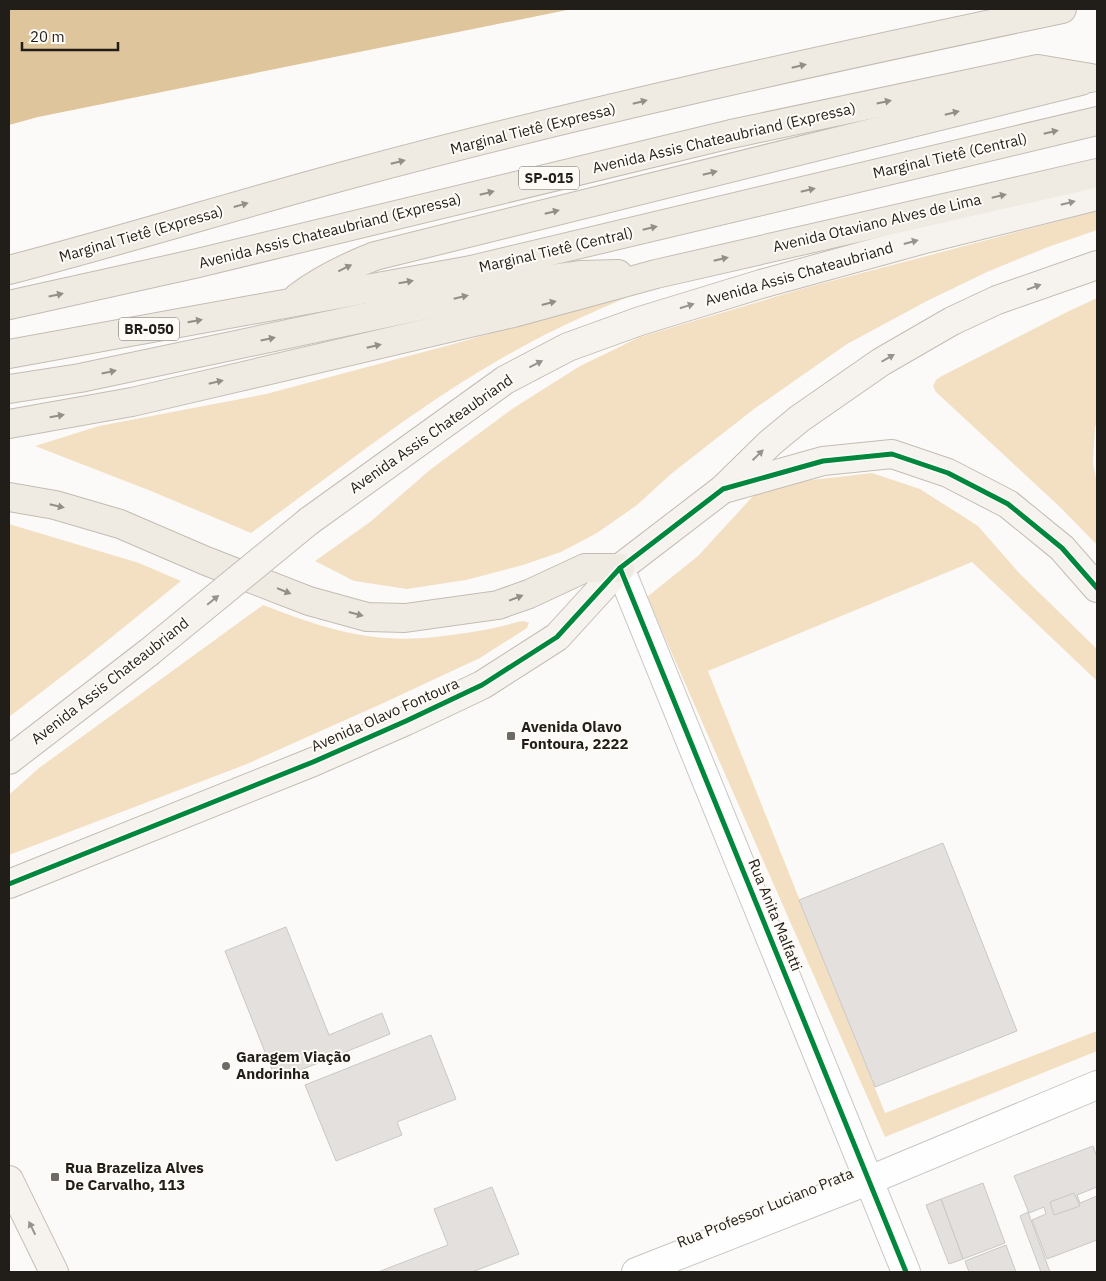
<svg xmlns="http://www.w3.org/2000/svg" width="1106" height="1281" font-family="'IBM Plex Sans',sans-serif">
  <rect width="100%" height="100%" fill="#fcfaf8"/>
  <g fill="#f3e0c3">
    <path d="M1097,211V230L1048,247L987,272L927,301L847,344L754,409L671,474L637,505L597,533L561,552L523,565L466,580L407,589L354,581L315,561L370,522L431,469L512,409L580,366L640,337L805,288Z"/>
    <path d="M643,290C606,307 568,322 533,341C432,394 343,467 251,533L151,491L35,446L99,426L266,394L457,343Z"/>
    <path d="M1097,298V422L1095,427L1093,464L1097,482V545L1060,507L936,392L933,386L936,380L940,377L1067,312Z"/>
    <path d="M872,473L920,489L978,526L1019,573L1097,649V681L972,562L708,671L885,1113L1097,1031V1051L885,1137L647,597L698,556L754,495L794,482Z"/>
    <path d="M9,524L139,563L181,581L87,657L9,717Z"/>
    <path d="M263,605C323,628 369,644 435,637C459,634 483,631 507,625C514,623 523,619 529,623L527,628L480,658L379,705L247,764L9,855V795L11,793L39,768Z"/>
  </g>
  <path fill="#dfc59b" d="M9,9H572L38,117L9,125Z"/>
  <g fill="#e3e0dd" stroke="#cac8c5">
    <path d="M943,843L1017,1031L875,1087L799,900Z"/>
    <path d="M286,927L329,1035L382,1013L390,1034L276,1080L225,951Z"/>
    <path d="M431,1035L456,1099L397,1122L402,1135L336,1161L305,1085Z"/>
    <path d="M1093,1146L1097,1157V1187L1077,1195L1080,1203L1097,1196V1240L1047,1259L1032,1220L1046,1214L1044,1207L1029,1213L1014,1176Z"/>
    <path d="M983,1183L1005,1243L963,1259L941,1199Z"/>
    <path d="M492,1187L519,1254L472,1272H378L448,1245L434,1209Z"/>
    <path d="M1074,1193L1080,1206L1054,1215L1050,1202Z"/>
    <path d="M941,1199L963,1259L949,1264L926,1205Z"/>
    <path d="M1028,1212L1050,1272H1041L1020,1216Z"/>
    <path d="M1006,1245L1016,1272H969L965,1261Z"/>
  </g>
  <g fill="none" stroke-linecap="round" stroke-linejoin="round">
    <g stroke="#c9c7c4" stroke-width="30">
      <g id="minor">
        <path d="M620,568L906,1272"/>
        <path d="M636,1272L870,1180L1097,1085"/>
      </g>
    </g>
    <g stroke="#c3bcb3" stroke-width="30">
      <g id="major">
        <path d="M727,488L823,461L892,454L948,473L1008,504L1062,548L1097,588"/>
        <path d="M309,521L505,380L568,347L640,321L761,284L921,240L1097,196"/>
        <path d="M9,760L148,653"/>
        <path d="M9,884L313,762L406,721L482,685L557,637L620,568L723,489L770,443L799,419L881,362L952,321L997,300L1097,265"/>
        <path d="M9,1180L54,1272"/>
      </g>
    </g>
    <g stroke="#c3bcb3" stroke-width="30">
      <g id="highway">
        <path d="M9,270C125,240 239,204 355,173C589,110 825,59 1062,9"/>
        <path d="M298,297C322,279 347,267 375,256L1081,81"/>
        <path d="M9,305L198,263L731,134L1038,69L1091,78"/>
        <path d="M9,354L471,270L1097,121"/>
        <path d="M9,389L80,378L543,280L580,275L618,274"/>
        <path d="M9,424L132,402L513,313L656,274L1097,173"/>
        <path d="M9,497L55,505L120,524L206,561L309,601L367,617L405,618L498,605L529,594L585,568H620"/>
      </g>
    </g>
    <use href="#minor" stroke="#fffefe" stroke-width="28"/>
    <use href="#major" stroke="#f6f2ed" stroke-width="28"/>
    <use href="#highway" stroke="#efebe3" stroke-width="28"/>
    <g stroke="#c3bcb3" stroke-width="30" stroke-linecap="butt">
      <path id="major-bridge" d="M148,653L309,521"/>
    </g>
    <use href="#major-bridge" stroke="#f6f2ed" stroke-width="28"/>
    <g stroke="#fefbf6" stroke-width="8">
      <g id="cycleway">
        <path d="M620,568L906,1272"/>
        <path d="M9,884L313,762L406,721L482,685L557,637L620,568L723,489L823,461L892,454L948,473L1008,504L1062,548L1097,588"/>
      </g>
    </g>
    <use href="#cycleway" stroke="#00873e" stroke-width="5"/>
  </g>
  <defs><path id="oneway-solid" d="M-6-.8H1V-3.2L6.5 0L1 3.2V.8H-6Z" transform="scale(1.25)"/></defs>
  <g fill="#928f88">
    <use href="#oneway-solid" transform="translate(799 66) rotate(-13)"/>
    <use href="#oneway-solid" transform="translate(640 102) rotate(-14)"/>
    <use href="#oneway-solid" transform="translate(884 102) rotate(-12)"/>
    <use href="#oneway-solid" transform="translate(952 113) rotate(-14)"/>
    <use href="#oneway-solid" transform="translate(1051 132) rotate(-13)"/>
    <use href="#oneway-solid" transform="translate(398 162) rotate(-14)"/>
    <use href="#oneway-solid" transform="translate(710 173) rotate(-14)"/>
    <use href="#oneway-solid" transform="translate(808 190) rotate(-13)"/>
    <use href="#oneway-solid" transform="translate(487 193) rotate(-14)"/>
    <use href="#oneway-solid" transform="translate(999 196) rotate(-13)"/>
    <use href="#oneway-solid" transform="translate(241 205) rotate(-16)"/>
    <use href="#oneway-solid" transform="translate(552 212) rotate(-14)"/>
    <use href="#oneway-solid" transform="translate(650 228) rotate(-13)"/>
    <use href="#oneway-solid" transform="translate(721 259) rotate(-13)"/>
    <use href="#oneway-solid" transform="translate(345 268) rotate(-26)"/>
    <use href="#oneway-solid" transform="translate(406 282) rotate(-10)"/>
    <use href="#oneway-solid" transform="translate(56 295) rotate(-12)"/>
    <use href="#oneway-solid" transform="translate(461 297) rotate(-13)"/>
    <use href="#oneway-solid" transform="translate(549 303) rotate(-15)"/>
    <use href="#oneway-solid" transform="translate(195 321) rotate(-10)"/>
    <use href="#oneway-solid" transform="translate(268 339) rotate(-12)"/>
    <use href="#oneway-solid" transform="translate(374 346) rotate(-13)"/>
    <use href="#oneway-solid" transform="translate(109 372) rotate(-12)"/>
    <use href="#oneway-solid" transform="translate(216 382) rotate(-13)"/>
    <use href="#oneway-solid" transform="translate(57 416) rotate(-10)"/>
    <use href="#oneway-solid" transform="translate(57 506) rotate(13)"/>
    <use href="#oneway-solid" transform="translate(284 591) rotate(22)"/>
    <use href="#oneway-solid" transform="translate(516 598) rotate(-21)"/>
    <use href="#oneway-solid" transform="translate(356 614) rotate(15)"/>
  </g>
  <g fill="#96938e">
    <use href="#oneway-solid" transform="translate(1068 203) rotate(-14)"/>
    <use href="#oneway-solid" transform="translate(911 242) rotate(-15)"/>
    <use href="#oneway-solid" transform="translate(1034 287) rotate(-20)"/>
    <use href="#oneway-solid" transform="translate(687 306) rotate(-17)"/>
    <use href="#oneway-solid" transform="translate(888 358) rotate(-30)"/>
    <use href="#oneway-solid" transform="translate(536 364) rotate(-27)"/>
    <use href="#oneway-solid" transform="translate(758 455) rotate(-44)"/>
    <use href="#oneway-solid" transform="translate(213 600) rotate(-39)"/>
    <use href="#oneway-solid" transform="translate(32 1228) rotate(-116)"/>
  </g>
  <g fill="#6e6b67" stroke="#fefbf6" stroke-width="2">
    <rect x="506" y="731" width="10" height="10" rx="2.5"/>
    <circle cx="226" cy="1066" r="5"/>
    <rect x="50" y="1172" width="10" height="10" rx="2.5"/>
  </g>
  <g text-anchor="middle" stroke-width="4" stroke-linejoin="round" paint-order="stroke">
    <g fill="#fefbf6" stroke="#63605b" stroke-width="1">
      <rect x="519" y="166.5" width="60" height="23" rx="4"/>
      <rect x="119" y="317.5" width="60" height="23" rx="4"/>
    </g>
    <g font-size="14" font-weight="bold" fill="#211e19">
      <text x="549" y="183">SP-015</text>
      <text x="149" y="334">BR-050</text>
    </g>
    <g font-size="15" fill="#211e19" stroke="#fefbf6">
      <text transform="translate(533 129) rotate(-14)" y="5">Marginal Tietê (Expressa)</text>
      <text transform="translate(724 138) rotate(-13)" y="5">Avenida Assis Chateaubriand (Expressa)</text>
      <text transform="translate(950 156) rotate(-13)" y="5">Marginal Tietê (Central)</text>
      <text transform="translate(877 223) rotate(-13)" y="5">Avenida Otaviano Alves de Lima</text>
      <text transform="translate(330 231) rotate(-14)" y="5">Avenida Assis Chateaubriand (Expressa)</text>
      <text transform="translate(141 234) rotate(-16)" y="5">Marginal Tietê (Expressa)</text>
      <text transform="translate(556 250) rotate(-13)" y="5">Marginal Tietê (Central)</text>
      <text transform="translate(799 274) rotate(-16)" y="5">Avenida Assis Chateaubriand</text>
      <text transform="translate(431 434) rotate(-35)" y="5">Avenida Assis Chateaubriand</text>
      <text transform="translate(110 681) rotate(-38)" y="5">Avenida Assis Chateaubriand</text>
      <text transform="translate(385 715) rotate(-24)" y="5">Avenida Olavo Fontoura</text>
      <text transform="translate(775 915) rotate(68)" y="5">Rua Anita Malfatti</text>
      <text transform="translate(765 1208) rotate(-22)" y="5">Rua Professor Luciano Prata</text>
    </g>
    <g font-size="15" font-weight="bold" fill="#211e19" stroke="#fefbf6" text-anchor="start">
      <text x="521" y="732">Avenida Olavo<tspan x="521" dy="17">Fontoura, 2222</tspan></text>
      <text x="236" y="1062">Garagem Viação<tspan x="236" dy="17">Andorinha</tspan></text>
      <text x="65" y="1173">Rua Brazeliza Alves<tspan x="65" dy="17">De Carvalho, 113</tspan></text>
    </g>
  </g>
  <rect width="1106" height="1281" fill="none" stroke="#211e19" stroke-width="20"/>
  <path d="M22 42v8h96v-8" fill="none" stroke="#211e19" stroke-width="2.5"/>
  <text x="30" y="42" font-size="15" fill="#211e19" stroke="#fefbf6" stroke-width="4" paint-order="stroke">20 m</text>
</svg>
